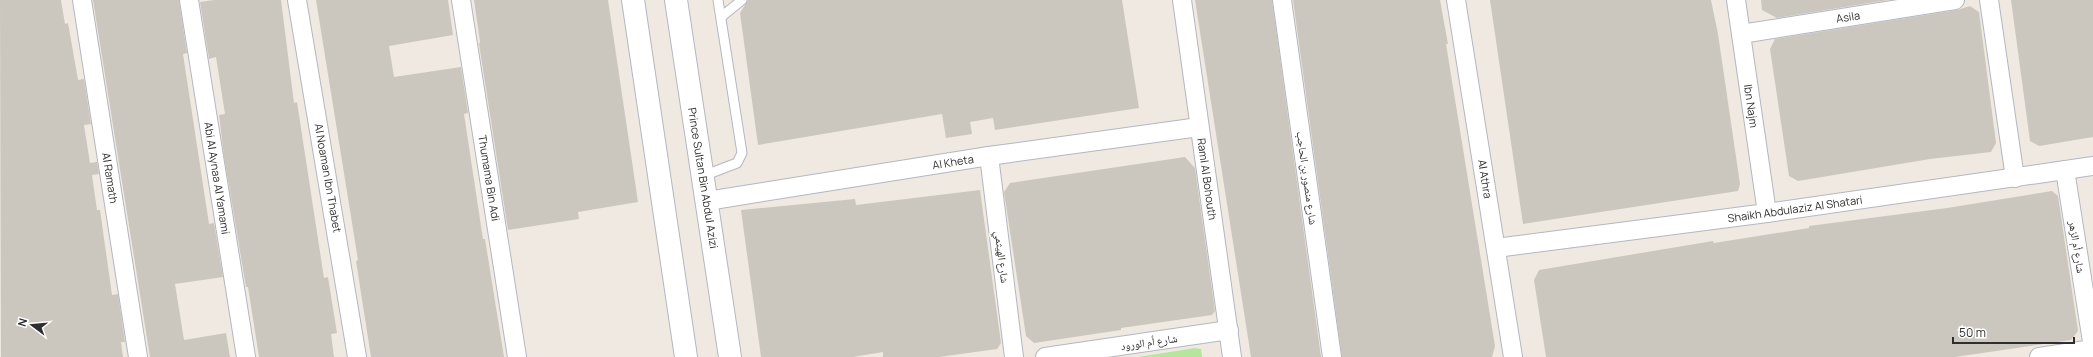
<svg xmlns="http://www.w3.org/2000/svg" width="2093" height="357" font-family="Manrope,'Noto Naskh Arabic',sans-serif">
  <rect width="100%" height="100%" fill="#efe9e1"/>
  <path fill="#b6e59e" d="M1195,348L1201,349L1202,357H1138Z"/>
  <g fill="#cbc7bf">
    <path d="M0,0H61L65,24L68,23L78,80L84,79L91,124L84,125L90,163L97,162L99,174L92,175L97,210H100L112,295L118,294L125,342H121L123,357H1Z"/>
    <path d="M93,0H179L187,53L183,54L209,224L214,223L223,277L175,284L184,340L226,333L230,357H150Z"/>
    <path d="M214,0H281L294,103L297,102L324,278L328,277L337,333L331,334L334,357H259L248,287H246L224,156L219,115L225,114L216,57L209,59L200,2Z"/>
    <path d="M316,0H448L453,35L389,46L394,77L461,67L468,113L464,114L483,239H485L504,357H371L356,261L358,260Z"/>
    <path d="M474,0H608L638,202L578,212L579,219L508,230L479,44L480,42Z"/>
    <path d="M748,0H1122L1139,108L995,130L993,118L970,122L972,134L946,138L942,114L758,145L740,13Z"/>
    <path d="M1195,0H1272L1321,357H1251Z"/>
    <path d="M1293,0H1440L1448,44H1446L1495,346L1492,357H1342Z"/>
    <path d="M1490,0H1711L1718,34L1740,184L1738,191L1523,224Z"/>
    <path d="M1761,0H1888L1777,18L1762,10Z"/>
    <path d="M2011,0H2093V137L2039,146L2030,141Z"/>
    <path d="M1970,6L1979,12L1996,143L1991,152L1930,159L1798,181L1789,176L1770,49L1775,39L1957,10Z"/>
    <path d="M1185,157L1195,168L1215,311L1212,315L1121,328V330L1034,343L1026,336L1004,192L1010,183Z"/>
    <path d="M980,190L1001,343L997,349L939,357H883V352L853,357H761L741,210L855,199L856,205Z"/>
    <path d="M2052,191L2058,196L2078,331L2071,340L1955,357H1546L1534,280L1539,270L1713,241L1714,243L1809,228V226L1947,208Z"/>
  </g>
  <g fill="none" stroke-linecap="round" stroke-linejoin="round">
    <g stroke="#b4b7c1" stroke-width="11">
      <g id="lane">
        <path d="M721,17L742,0"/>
        <path d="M703,176L737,163L742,153L718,0"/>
      </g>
    </g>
    <g stroke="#b4b7c1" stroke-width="20">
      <g id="street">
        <path d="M82,0L138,357"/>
        <path d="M189,0L246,357"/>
        <path d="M297,0L357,357"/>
        <path d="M461,0L517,357"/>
        <path d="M1182,0L1232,357"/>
        <path d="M1282,0L1332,357"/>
        <path d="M1456,0L1513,357"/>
        <path d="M1736,0L1767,213"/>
        <path d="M1989,0L2015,178"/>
        <path d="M1741,34L1955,0"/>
        <path d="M989,156L1014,357"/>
        <path d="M2065,170L2093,348"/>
        <path d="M707,201L989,156L1199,127"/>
        <path d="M1496,248L1767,213L2093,166"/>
        <path d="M1045,357L1229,330"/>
        <path d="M2039,357L2093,349"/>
      </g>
    </g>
    <g stroke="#b4b7c1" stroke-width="24">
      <g id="secondary">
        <path d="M633,0L686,357"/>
        <path d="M676,0L730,357"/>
      </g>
    </g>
    <use href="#lane" stroke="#fff" stroke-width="9"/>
    <use href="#street" stroke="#fff" stroke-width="18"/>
    <use href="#secondary" stroke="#fff" stroke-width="22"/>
  </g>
  <g text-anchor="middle" stroke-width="3" stroke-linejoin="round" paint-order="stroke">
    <g font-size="11" fill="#2e2e2e" stroke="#fff">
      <text transform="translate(1848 17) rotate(-9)" y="4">Asila</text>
      <text transform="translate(1751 106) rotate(82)" y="4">Ibn Najm</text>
      <text transform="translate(953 162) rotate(-9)" y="4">Al Kheta</text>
      <text transform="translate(110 178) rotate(81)" y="4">Al Ramath</text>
      <text transform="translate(217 178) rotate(81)" y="4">Abi Al Aynaa Al Yamami</text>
      <text transform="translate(328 178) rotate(80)" y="4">Al Noaman Ibn Thabet</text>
      <text transform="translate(489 178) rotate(81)" y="4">Thumama Bin Adi</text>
      <text transform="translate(703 178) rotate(81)" y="4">Prince Sultan Bin Abdul Azizi</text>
      <text transform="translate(1307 178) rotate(82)" y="4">شارع منصور بن الحاجب</text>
      <text transform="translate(1207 179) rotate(82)" y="4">Raml Al Bohouth</text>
      <text transform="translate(1485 179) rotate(81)" y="4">Al Athra</text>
      <text transform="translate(1795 209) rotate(-8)" y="4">Shaikh Abdulaziz Al Shatari</text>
      <text transform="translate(2077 247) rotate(81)" y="4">شارع أم الزهر</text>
      <text transform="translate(1002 257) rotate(83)" y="4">شارع الهيثمي</text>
      <text transform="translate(1149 342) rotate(-8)" y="4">شارع أم الورود</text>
    </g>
  </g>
  <g transform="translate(32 325) rotate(286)" stroke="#ffffff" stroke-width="3" paint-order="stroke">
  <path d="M0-3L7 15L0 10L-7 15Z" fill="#2e2e2e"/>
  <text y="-6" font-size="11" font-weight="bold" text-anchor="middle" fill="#2e2e2e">N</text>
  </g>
  <path d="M1953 337v6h121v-6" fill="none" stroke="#2e2e2e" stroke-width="2"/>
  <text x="1959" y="337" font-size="12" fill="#2e2e2e" stroke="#ffffff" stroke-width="3" paint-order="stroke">50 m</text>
</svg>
